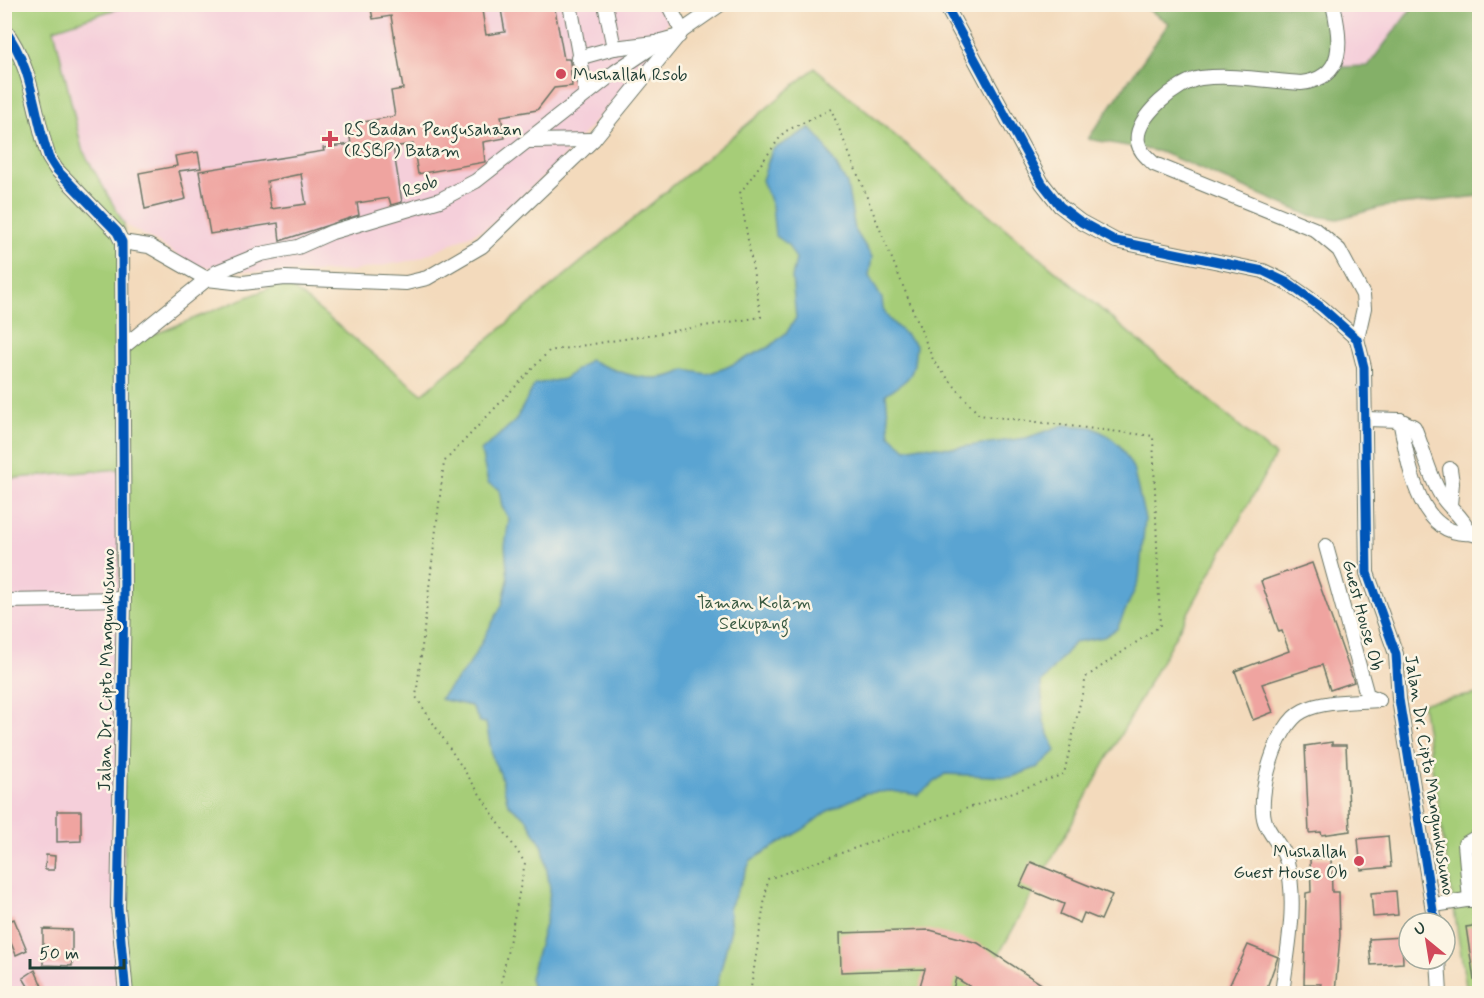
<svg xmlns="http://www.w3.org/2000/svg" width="1484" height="998" font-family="Mynerve,sans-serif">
  <rect width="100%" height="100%" fill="#fcf5e5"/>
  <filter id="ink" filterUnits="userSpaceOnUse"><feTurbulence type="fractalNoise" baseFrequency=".0167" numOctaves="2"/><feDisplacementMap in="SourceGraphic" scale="12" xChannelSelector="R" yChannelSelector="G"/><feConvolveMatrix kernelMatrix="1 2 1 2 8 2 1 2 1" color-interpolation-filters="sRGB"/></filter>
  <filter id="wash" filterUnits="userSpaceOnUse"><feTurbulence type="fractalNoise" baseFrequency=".008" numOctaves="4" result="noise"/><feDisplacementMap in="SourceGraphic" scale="24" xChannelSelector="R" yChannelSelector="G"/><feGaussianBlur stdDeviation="1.35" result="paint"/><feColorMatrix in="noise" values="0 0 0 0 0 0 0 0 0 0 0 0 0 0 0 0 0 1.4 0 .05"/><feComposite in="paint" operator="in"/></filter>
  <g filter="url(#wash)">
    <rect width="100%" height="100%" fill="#f3dabc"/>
    <g fill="#f5cfda">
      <path d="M128,4H668L673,13L659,35L664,43L560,161L490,226L415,260L352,271L271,273L193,266L165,247L124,224L82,149L54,29Z"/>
      <path d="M1327,5H1414L1368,66L1341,67Z"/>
      <path d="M119,469L126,993L5,994V479Z"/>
    </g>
    <g fill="#a6cd78" stroke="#628556" stroke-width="1.5">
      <path d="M5,4L128,5L54,29L82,149L124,224L123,347L285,282L422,394L815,68L1275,456L977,994L126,993L119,469L5,479Z"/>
      <path d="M1479,694V993H1467L1422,703Z"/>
    </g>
    <path fill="#84b068" stroke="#52764e" stroke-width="1.5" d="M1141,5H1327L1342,67L1368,66L1414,5H1479V196L1382,207L1338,219L1308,215L1161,152L1088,139L1169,23Z"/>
    <path fill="#5aa4d2" stroke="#3c7083" stroke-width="1.5" d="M810,128L822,141L847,184L855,230L872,257L869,276L882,299L883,308L889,319L916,345C913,377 914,376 886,394L890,435L906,449L921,446L954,448L1026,438L1064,425L1092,427L1109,436L1120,446L1133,468L1145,519L1139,580L1117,629L1104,637L1075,642L1041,683L1044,722L1056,751L1038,767L1012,777L945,774L918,795L891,791L866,793L826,812L804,829L751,860L729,909L731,929L715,993H534L530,978L547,917L550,889L543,847L526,818L508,804L500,773L493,760L486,723L480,722L471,706L440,699L469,665L502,605L508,580L505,546L509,519L502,507L499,489L488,483L481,451L515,421L535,384L564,379L589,360C619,372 653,388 685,370L707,374L725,368L769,347L787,332L796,318L792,278L796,259L788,245L775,235L772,206L762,180L772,150Z"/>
    <g id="blocks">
      <g fill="#efa4a0" fill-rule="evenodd">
        <path d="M370,4H481L486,35L505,32L500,4H554L564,59H569L570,62L572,86L554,88L537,110L501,116L505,138L483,142L485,162L418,174L413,144L393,147L402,202L391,205L389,198L357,203L359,215L280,241L278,223L210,234L199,171L324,151L323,148L351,144L348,125L395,116L391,91L403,89L391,16L373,19ZM301,174L306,204L271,209L267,181Z"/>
        <path d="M198,152L201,168L179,171L186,199L145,209L139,173L177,166L175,156Z"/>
        <path d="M1312,563L1354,682L1330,690L1322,665L1262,684L1273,712L1253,720L1235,671L1289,651L1282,631L1279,632L1261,581Z"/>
        <path d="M1332,742V745H1346L1350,831L1322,835L1321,832L1309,833L1305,746Z"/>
        <path d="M57,811H81V841L57,842Z"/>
        <path d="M1388,836L1391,867L1361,870L1358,839Z"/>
        <path d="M46,855L55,856L54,870H45Z"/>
        <path d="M1310,858H1331L1332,892H1339L1340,936L1335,993H1320L1321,984H1304L1306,893L1311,892Z"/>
        <path d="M1031,862L1112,895L1101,920L1084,913L1080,923L1060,914L1064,904L1020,886Z"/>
        <path d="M1396,891L1398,915L1373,917L1371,893Z"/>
        <path d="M14,919L27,950L16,955L4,926V923Z"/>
        <path d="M1479,925V979L1474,980L1466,927Z"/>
        <path d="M43,929L72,930V966L43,965Z"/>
        <path d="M930,930L978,943L1046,987L1042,993H980L956,978L952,993H918L925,969L841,972L840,933Z"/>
        <path d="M1402,937L1403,963L1371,965L1369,939Z"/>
        <path d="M1248,945L1278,957L1265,993H1226Z"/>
        <path d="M35,970L45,993H18L28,986L23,978Z"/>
      </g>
    </g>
  </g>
  <g filter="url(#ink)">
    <use href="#blocks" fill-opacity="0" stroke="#697464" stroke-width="1.5"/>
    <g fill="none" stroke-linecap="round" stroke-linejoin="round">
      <g stroke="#697464" stroke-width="16">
        <g id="minor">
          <path d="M570,4L586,93"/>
          <path d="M605,4L614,48"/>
          <path d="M668,4L682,31"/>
          <path d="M945,4L1042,183L1060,206L1081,222L1116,241L1263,271L1286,282L1321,307L1357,339L1364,367L1367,573L1396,654L1399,699L1435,923"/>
          <path d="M1333,4C1341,39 1347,78 1301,83C1269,81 1233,74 1201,78C1179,81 1133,118 1138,142C1140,152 1147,157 1154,164L1314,229L1339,250L1363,295L1364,308L1357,339"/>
          <path d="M4,29C33,66 34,115 49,158L56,169L117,232L122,242L124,599L118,908L126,994"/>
          <path d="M578,58L614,48L655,43"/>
          <path d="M528,141L593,140"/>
          <path d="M122,242L149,246L207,279L217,272L261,254L298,247L332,232L440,200L476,181L615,72L661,41L679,36"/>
          <path d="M123,347L207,279L243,283L285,278L406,283L427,278L482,246L593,140L682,31L721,4"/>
          <path d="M1365,419L1400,420L1414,427C1424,450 1428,474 1441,495C1450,510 1461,513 1470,533L1480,536"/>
          <path d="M1400,420C1408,458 1416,537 1470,533"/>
          <path d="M1450,469L1452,483L1450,505"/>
          <path d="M1326,546L1367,695L1379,700"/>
          <path d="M4,601L124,599"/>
          <path d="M1470,900L1465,844L1480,835"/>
          <path d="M1434,905L1479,898"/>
          <path d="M1438,959L1440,994"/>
          <path d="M1282,994C1287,951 1298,905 1287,862C1284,848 1270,836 1265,822C1256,796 1276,724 1303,711C1325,700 1355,702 1379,700"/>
        </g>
      </g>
      <path stroke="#697464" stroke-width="2" stroke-dasharray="1.5 4.5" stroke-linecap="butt" d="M499,994L525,863L416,697L444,462L549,351L761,317L740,193L784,132L831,109L934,362L979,415L1153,436L1160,626L1086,677L1064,774L768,879L750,994"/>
      <use href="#minor" stroke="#fff" stroke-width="14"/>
      <g stroke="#fcf5e5" stroke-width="13">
        <g id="cycleway">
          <path d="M945,4L1042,183L1060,206L1081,222L1116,241L1263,271L1286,282L1321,307L1357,339L1364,367L1367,573L1396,654L1399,699L1435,923"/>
          <path d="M4,29C33,66 34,115 49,158L56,169L117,232L122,242L124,599L118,908L126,994"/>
        </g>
      </g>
      <use href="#cycleway" stroke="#0057b8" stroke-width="9"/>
    </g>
  </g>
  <g fill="#d1495b" stroke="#fcf5e5" stroke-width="2">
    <circle cx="561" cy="74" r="6"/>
    <path d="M327 130h6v6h6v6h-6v6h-6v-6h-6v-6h6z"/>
    <circle cx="1359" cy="861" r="6"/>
  </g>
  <g text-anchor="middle" stroke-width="5" stroke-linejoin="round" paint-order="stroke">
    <g font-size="18" fill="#1f3d34" stroke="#fcf5e5" text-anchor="start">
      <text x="573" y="80">Mushallah Rsob</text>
      <text x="344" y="135">RS Badan Pengusahaan<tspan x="344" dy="21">(RSBP) Batam</tspan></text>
      <text x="1347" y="857" text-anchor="end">Mushallah<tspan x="1347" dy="21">Guest House Ob</tspan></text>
    </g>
    <g font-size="18" fill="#1f3d34" stroke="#fcf5e5">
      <text transform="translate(420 186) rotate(-20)" y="6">Rsob</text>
      <text transform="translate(1363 615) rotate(75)" y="6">Guest House Ob</text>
      <text transform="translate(106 670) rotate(-89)" y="6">Jalan Dr. Cipto Mangunkusumo</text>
      <text transform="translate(1430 775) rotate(81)" y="6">Jalan Dr. Cipto Mangunkusumo</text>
    </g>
    <g font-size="18" fill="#3a5a42" stroke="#fcf5e5">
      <text x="754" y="608">Taman Kolam<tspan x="754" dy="21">Sekupang</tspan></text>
    </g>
  </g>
  <rect width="1484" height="998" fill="none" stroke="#fcf5e5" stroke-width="24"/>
  <g transform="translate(1427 941) rotate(330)"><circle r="28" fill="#fcf5e5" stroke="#a4ab9e" stroke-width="1.5"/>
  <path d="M0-4.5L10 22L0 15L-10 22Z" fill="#d1495b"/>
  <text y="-9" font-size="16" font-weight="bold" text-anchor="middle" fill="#1f3d34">U</text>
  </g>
  <path d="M30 959v9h94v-9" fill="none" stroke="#1f3d34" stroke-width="3"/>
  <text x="39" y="959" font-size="18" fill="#1f3d34" stroke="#fcf5e5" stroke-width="4.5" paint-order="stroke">50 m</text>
</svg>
